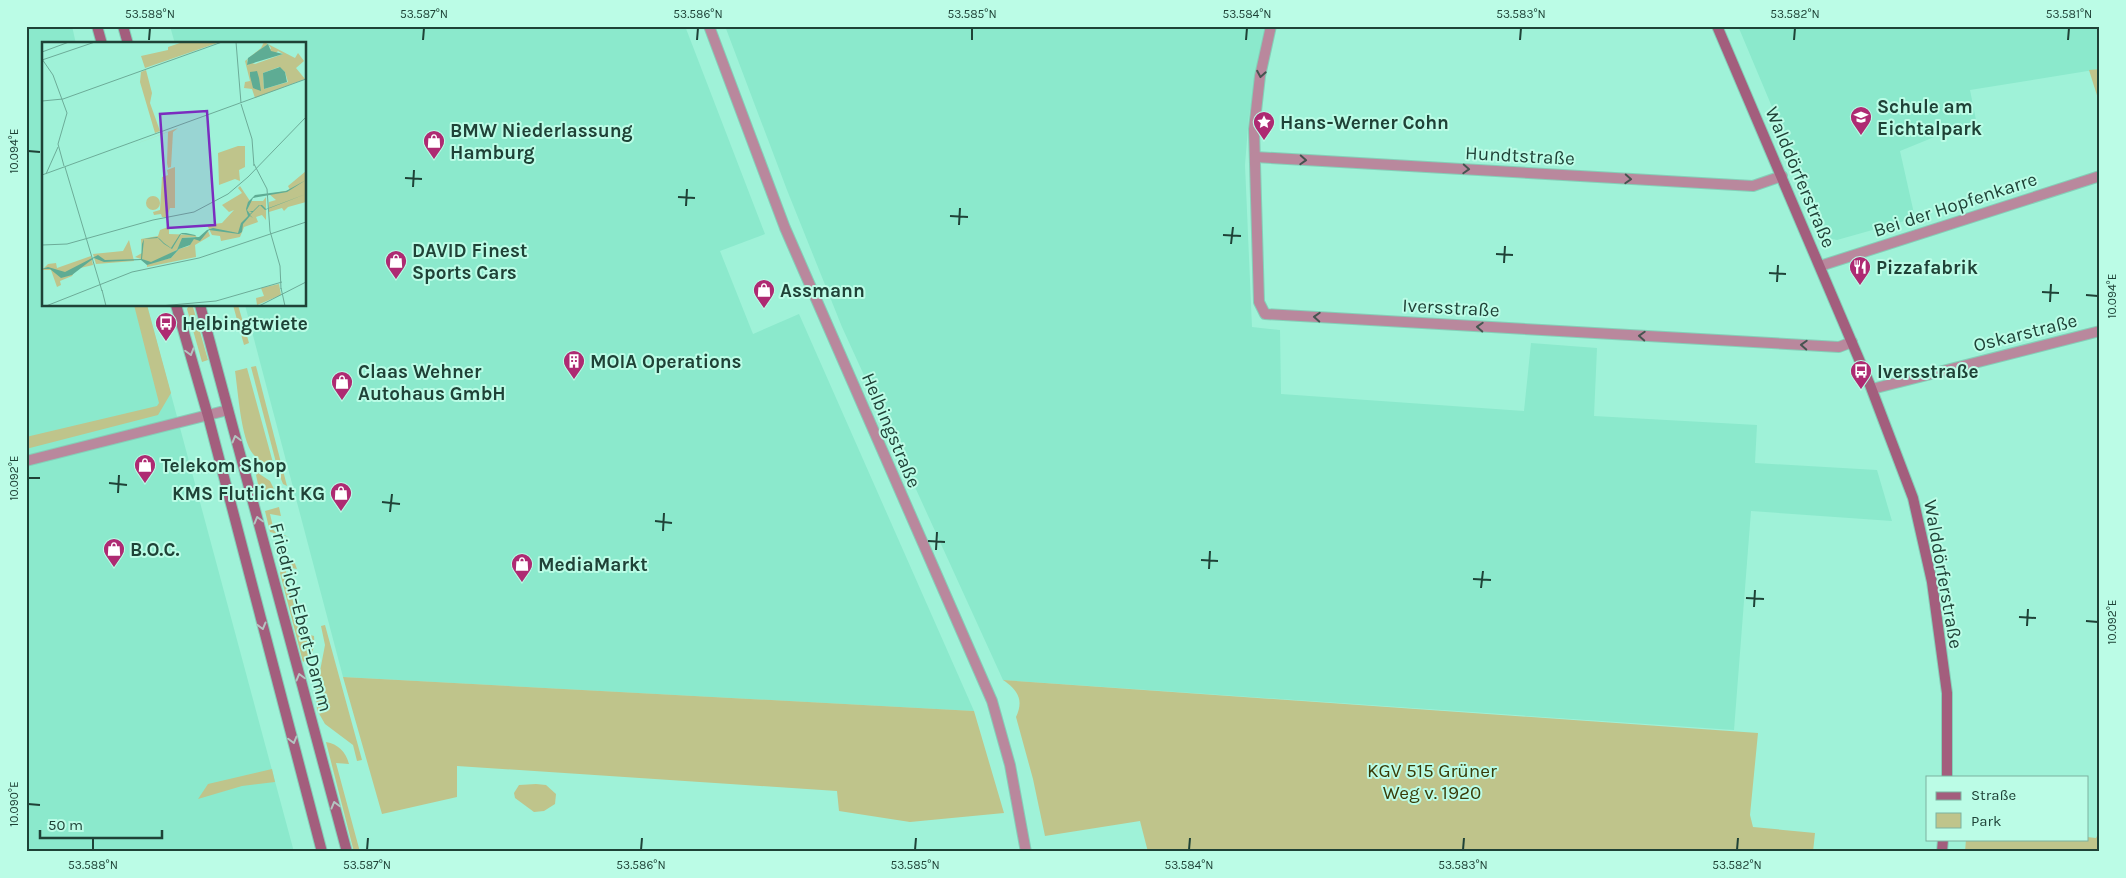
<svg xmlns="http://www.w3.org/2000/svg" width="2126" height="878" font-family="Karla,sans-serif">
  <rect width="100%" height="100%" fill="#9ff2d8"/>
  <g fill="#8be9cc">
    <path d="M26,26H72L76,44H44V305H147L294,852H26Z"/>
    <path d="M170,26H685L765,234L720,251L753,334L799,314L974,711L343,677L245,305H305V44H175Z"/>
    <path d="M725,26H1266L1249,115L1245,165L1252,327L1280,330L1281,394L1524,411L1531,343L1597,348L1594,416L1757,425L1755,463L1877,470L1892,521L1751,511L1734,730L1003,680L842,327L787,190Z"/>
    <path d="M1738,26H2099L2100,69L1970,90L1976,120L1900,151L1915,218L1837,240L1827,238Z"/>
  </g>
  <g fill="#bfc48b">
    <path d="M2100,69V105L2089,70Z"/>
    <path d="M134,305H147L171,393L158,415L26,449V437L157,406L159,403Z"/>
    <path d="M189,305L193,307L208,360L202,362L187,309Z"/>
    <path d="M233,305H238L249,343L244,345Z"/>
    <path d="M256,366L287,486L283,484L279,474L251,367Z"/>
    <path d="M247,368L275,470C268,465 259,461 253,454C241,439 238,391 235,371Z"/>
    <path d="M258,473L270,481L274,489L260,493L256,475Z"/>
    <path d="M279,507L281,516L270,514L274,531L289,537L270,532L265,511Z"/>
    <path d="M294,561L297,569L285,567L300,632L314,636C315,647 313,656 303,662L280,573L285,562Z"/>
    <path d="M325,625L362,760L357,761L353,745L325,724L317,710L316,692L325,645L321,626Z"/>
    <path d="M343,677L974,711L1004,813L910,822L839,811L837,791L457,766V797L382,814Z"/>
    <path d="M1003,680L1758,733L1750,815L1753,827L1815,833L1813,852H1148L1140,821L1045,836L1033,779L1016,717C1024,700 1018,690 1003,680Z"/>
    <path d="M326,742C338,744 346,752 349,764L336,763L360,852H354Z"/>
    <path d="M272,769L275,782L242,786L198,799L208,784Z"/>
    <path d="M536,784L546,785L556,794L555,804L544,811L534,812L515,798L514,793L519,785Z"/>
    <path d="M2100,830V852H1965L1966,839H2087V837L2096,838Z"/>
  </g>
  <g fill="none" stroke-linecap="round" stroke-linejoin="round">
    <g stroke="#85cfb8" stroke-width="12">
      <g id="street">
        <path d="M709,26L785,228L992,701L1010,765L1026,852"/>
        <path d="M1271,26L1260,76L1254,129L1259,302L1265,314L1839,347L1852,342"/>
        <path d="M1255,157L1753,186L1782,176"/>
        <path d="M1820,266L2100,176"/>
        <path d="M1872,389L2100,331"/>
        <path d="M26,461L228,410"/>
      </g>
    </g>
    <g stroke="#85cfb8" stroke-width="12">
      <g id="secondary">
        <path d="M97,26L102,44"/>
        <path d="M123,26L128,44"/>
        <path d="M1717,26L1870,385L1913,498L1932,582L1947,693V777"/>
        <path d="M176,305L208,416L322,852"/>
        <path d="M200,305L347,852"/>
        <path d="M1942,852L1943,839"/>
      </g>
    </g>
    <use href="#street" stroke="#b9889d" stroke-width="10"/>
    <use href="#secondary" stroke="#a35e7d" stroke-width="10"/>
  </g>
  <defs><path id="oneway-chevron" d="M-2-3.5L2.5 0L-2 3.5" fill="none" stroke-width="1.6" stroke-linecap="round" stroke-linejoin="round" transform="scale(1.25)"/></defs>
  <g stroke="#465450">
    <use href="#oneway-chevron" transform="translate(1261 74) rotate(100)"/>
    <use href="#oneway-chevron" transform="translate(1303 160) rotate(3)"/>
    <use href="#oneway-chevron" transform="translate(1466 169) rotate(3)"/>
    <use href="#oneway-chevron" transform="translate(1628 179) rotate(3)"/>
    <use href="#oneway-chevron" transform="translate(1317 317) rotate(-177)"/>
    <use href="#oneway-chevron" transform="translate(1480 327) rotate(-177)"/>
    <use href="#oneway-chevron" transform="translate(1642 336) rotate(-177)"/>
    <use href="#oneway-chevron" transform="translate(1804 345) rotate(-177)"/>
  </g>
  <g stroke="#b3c5c1">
    <use href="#oneway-chevron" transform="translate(190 352) rotate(74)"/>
    <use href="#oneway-chevron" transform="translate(236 439) rotate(-105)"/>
    <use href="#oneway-chevron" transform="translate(258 520) rotate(-105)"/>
    <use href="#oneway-chevron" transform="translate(262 626) rotate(75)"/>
    <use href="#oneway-chevron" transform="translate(300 677) rotate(-105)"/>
    <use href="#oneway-chevron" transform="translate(293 740) rotate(75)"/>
    <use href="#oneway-chevron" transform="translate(335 805) rotate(-105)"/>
  </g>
  <path fill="none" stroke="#1f4237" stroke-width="2" d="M149,40L150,28M423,40L424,28M697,40L698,28M972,40V28M1246,40L1247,28M1520,40L1521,28M1794,40L1795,28M2068,40L2069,28M28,151L40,152M405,178L422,179M413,187L414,170M678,197L695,198M686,206L687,189M950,216L968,217M959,225L960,208M1223,235L1241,236M1231,244L1233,227M1496,254L1513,255M1504,263L1505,246M1769,273L1786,274M1777,282L1778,265M2042,292L2059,293M2086,295L2098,296M2050,302L2051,284M28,478H40M109,483L127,485M118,493L119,475M382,502L400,504M390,512L392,494M655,521L672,523M663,531L664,513M928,541L945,542M936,550L937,532M1201,560L1218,561M1209,569L1210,551M1473,579L1491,580M1481,588L1483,571M1746,598L1764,599M1754,607L1755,590M2019,617L2036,618M2086,621L2098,622M2027,626L2028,609M28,804L40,805M93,850V838M367,850L368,838M641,850L642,838M915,850L916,838M1189,850L1190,838M1463,850L1464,838M1737,850L1738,838"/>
  <defs>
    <g id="school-pin" transform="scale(1.125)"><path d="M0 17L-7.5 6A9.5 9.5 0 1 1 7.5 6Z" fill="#ae2a72" stroke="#bbfce6"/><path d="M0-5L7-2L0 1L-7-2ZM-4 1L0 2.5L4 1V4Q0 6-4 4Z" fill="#fff"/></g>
    <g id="sight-pin" transform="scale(1.125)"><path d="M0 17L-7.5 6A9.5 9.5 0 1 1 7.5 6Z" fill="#ae2a72" stroke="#bbfce6"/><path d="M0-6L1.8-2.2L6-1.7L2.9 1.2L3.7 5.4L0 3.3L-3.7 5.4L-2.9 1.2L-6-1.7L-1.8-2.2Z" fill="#fff"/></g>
    <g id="shop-pin" transform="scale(1.125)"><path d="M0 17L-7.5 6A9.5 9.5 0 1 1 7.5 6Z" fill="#ae2a72" stroke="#bbfce6"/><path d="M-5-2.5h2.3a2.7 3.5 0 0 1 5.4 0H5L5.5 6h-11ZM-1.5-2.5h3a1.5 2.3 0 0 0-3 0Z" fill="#fff"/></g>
    <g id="restaurant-pin" transform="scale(1.125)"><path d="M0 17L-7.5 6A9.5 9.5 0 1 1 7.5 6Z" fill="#ae2a72" stroke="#bbfce6"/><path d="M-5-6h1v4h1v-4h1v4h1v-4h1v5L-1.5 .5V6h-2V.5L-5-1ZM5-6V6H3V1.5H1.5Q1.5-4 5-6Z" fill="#fff"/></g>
    <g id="bus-pin" transform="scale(1.125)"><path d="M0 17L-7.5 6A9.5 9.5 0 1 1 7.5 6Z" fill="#ae2a72" stroke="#bbfce6"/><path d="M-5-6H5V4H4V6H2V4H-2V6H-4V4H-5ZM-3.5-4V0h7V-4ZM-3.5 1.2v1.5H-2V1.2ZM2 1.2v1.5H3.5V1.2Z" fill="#fff"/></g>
    <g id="building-pin" transform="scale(1.125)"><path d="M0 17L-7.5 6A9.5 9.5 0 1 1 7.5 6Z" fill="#ae2a72" stroke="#bbfce6"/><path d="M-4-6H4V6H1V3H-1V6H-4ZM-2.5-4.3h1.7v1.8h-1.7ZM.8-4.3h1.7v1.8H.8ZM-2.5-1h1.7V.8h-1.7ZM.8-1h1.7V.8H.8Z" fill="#fff"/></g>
  </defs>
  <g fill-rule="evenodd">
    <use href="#school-pin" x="1861" y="117"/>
    <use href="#sight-pin" x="1264" y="122"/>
    <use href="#shop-pin" x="434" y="141"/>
    <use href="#shop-pin" x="396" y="261"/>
    <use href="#restaurant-pin" x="1860" y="267"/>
    <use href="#shop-pin" x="764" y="290"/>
    <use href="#bus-pin" x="166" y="323"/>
    <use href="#building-pin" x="574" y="361"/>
    <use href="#bus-pin" x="1861" y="371"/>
    <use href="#shop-pin" x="342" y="382"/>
    <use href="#shop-pin" x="145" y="465"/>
    <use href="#shop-pin" x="341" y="493"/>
    <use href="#shop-pin" x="114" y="549"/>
    <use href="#shop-pin" x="522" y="564"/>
  </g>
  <g text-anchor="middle" stroke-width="4" stroke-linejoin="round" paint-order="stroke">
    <g font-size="19" font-weight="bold" fill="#1f4237" stroke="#bbfce6" text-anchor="start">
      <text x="1877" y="113">Schule am<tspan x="1877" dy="22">Eichtalpark</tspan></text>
      <text x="1280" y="129">Hans-Werner Cohn</text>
      <text x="450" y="137">BMW Niederlassung<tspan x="450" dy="22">Hamburg</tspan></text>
      <text x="412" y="257">DAVID Finest<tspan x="412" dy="22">Sports Cars</tspan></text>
      <text x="1876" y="274">Pizzafabrik</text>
      <text x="780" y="297">Assmann</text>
      <text x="182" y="330">Helbingtwiete</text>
      <text x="590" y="368">MOIA Operations</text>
      <text x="358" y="378">Claas Wehner<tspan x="358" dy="22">Autohaus GmbH</tspan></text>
      <text x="1877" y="378">Iversstraße</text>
      <text x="161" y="472">Telekom Shop</text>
      <text x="325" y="500" text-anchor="end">KMS Flutlicht KG</text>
      <text x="130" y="556">B.O.C.</text>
      <text x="538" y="571">MediaMarkt</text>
    </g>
    <g font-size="19" fill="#1f4237" stroke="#bbfce6">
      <text transform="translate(1520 155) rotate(3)" y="7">Hundtstraße</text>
      <text transform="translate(1801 177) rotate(67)" y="7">Walddörferstraße</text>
      <text transform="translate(1955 204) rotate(-18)" y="7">Bei der Hopfenkarre</text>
      <text transform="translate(1451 307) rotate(3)" y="7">Iversstraße</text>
      <text transform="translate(2025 332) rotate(-14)" y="7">Oskarstraße</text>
      <text transform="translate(892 430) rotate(67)" y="7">Helbingstraße</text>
      <text transform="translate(1944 574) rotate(80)" y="7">Walddörferstraße</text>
      <text transform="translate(302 617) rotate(75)" y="7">Friedrich-Ebert-Damm</text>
    </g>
    <g font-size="19" fill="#393b08" stroke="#bbfce6">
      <text x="1432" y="777">KGV 515 Grüner<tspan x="1432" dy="22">Weg v. 1920</tspan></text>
    </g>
  </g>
  <g transform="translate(42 42)">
    <rect width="264" height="264" fill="#9ff2d8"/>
    <path d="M141,0H178L103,26L99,14L126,8V5ZM222,0L253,16L256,11L262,19L254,26L263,37L213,56L210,47L202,46L203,40L208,39L203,19L219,6ZM226,2L229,6L227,9L232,13L236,9L241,12L213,22L207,20L206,24L205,18ZM237,25L243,30L246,40L222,47L221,31ZM104,28L110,51L108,61L118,89L113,91L98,40L99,30ZM136,86L131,90L129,125L126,126L125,121L126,90L91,103ZM196,104H203V125L197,128L198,139L193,137L177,143L176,111ZM133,125V166H128L125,175H120L119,172L112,173L111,170L118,168L120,135L126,133L125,128ZM264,129V160L246,165L242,169L240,166L227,170V160L234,158L227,152L248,148L246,144ZM198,144L208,159H221L224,155V178L220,173L214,175L216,180L202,185L198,195L179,199L178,194L170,193L165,183L180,181L192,168L187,170L180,163L200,151L196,146ZM104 161a7 7 0 1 1 14 0a7 7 0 1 1-14 0ZM127,177V192L153,193L157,198L166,189L168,194L153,203L154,215L105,225V219L93,215L100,211L99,197L116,194L118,188L126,185ZM153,195L147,204L137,207L129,216L112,220L135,208L141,196ZM87,198L92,219L54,222L51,212L81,209ZM49,214L51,223L34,227L30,234L18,239L19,243L15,245L9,228H0L6,222L14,221L15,226ZM237,242L239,253L215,263L214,256L222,254L219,246Z" fill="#bfc48b" fill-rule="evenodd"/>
    <path d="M226,2L229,9L241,12L205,23L206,16ZM238,25L243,30L245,40L222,47L221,31ZM215,29L217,36L219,49L211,46L208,34V30ZM264,138L245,150L211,156L205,168L208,172L210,170L207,169H211L217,163H220L224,167L264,152L223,168L218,163L208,173L211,176L208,174L201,182L200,190L197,192L167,188L158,199L152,197L148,203L137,207L129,216L105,223L99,218L62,220L52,216L30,233L19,236L8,227H0L6,225L23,230L56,213L63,218L99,217L100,202L102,197L107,196L115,195L118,197L122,201L129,206L138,192L140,191H144L153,193L154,194L139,192L130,207L122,202L116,196L102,197L100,217L109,220L135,208L140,196L157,195L165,188L171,186L196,191L199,181L206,174L204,167L206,160L213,153L244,149Z" fill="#5eac94"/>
    <path fill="none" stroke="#6cac98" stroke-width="1" d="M194,0L199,61M0,10L27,0M0,17L11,33L25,71L16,102L22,124M0,18L53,0M0,59L21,57L180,0M199,62L210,97L212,124M212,122L225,147L228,189L238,224L239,247M23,125L60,249M4,132L16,105M0,133L264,37M0,203L25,202L111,178L152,170L186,152L206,135L264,75M239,246L243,264M60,248L64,264M4,264L90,230L157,216L264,180M118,264L174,259L240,240M217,264L264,240"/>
    <path fill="#7b2cbf" fill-opacity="0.15" stroke="#7b2cbf" stroke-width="2.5" d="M165,69L173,183L126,186L118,72Z"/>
    <rect width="264" height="264" fill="none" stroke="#1f4237" stroke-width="2.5"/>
  </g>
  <rect width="2126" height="878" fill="none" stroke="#bbfce6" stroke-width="55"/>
  <rect x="1926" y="776" width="162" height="65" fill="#bbfce6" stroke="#7db2a0"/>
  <rect x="1936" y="792" width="25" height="8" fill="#a35e7d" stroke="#7db2a0"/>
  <text x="1971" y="800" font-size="15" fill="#1f4237">Straße</text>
  <rect x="1936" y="813" width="25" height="15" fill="#bfc48b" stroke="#7db2a0"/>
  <text x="1971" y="826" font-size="15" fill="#1f4237">Park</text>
  <path d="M40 830v8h122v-8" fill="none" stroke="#1f4237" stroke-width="2.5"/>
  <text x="48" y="830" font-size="15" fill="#1f4237" stroke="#bbfce6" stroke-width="4" paint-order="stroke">50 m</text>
  <rect x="28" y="28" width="2070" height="822" fill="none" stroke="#1f4237" stroke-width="2"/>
  <g font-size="12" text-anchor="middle" fill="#1f4237">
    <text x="150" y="18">53.588°N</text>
    <text x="424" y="18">53.587°N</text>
    <text x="698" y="18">53.586°N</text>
    <text x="972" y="18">53.585°N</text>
    <text x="1247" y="18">53.584°N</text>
    <text x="1521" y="18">53.583°N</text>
    <text x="1795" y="18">53.582°N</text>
    <text x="2069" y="18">53.581°N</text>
    <text transform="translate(14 151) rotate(-90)" y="4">10.094°E</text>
    <text transform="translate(2112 296) rotate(-90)" y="4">10.094°E</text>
    <text transform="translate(14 478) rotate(-90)" y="4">10.092°E</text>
    <text transform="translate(2112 622) rotate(-90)" y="4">10.092°E</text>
    <text transform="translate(14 804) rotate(-90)" y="4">10.090°E</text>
    <text x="93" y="869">53.588°N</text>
    <text x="367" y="869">53.587°N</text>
    <text x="641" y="869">53.586°N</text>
    <text x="915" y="869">53.585°N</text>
    <text x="1189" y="869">53.584°N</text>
    <text x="1463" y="869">53.583°N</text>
    <text x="1737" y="869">53.582°N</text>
  </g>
</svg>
